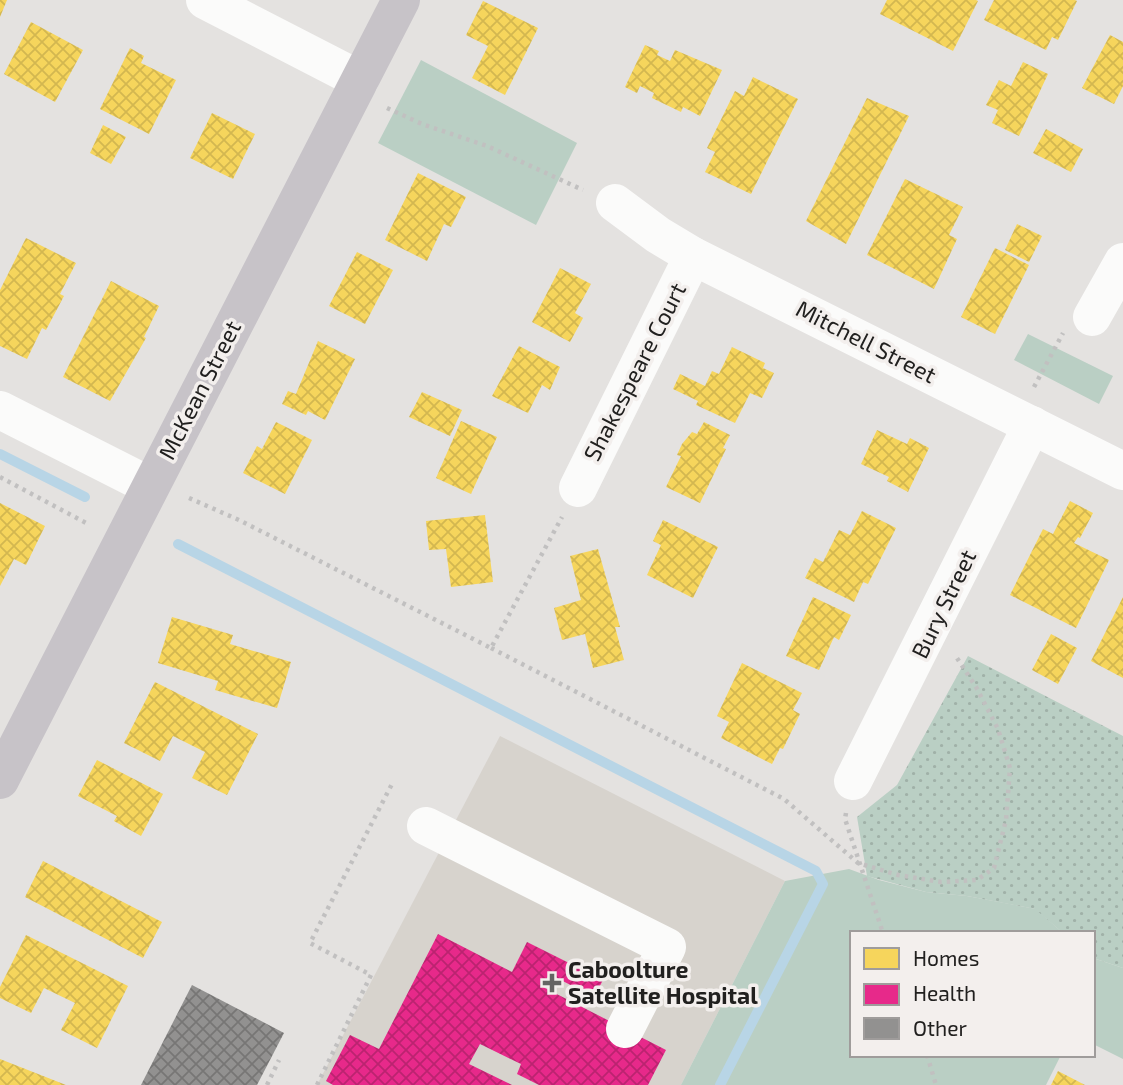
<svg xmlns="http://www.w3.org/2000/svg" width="1123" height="1085" font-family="'Exo 2',sans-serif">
  <defs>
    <pattern id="park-dots" width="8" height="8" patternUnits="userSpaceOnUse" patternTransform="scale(1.75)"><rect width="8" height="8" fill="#bacfc4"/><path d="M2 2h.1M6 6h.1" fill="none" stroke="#a0b1a8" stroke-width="1.8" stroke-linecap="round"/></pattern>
    <pattern id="homes-cross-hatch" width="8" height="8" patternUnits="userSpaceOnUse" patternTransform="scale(1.75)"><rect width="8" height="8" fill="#f6d55c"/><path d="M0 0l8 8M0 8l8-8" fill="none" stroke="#d3b750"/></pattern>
    <pattern id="health-cross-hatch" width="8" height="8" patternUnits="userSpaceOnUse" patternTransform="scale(1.75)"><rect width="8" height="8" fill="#e7298a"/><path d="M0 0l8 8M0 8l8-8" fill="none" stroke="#bb2370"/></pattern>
    <pattern id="building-cross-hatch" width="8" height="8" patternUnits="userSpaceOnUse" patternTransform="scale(1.75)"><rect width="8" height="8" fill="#929190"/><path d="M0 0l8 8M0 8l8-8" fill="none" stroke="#777675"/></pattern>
  </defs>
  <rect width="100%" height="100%" fill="#e4e2e0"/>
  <path fill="#d7d3cd" d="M500,736L785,881L681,1085H317Z"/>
  <g fill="#bacfc4">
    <path d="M421,60L577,143L536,225L378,143Z"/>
    <path d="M1028,334L1113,376L1099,404L1014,360Z"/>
    <path d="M849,869L879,880L926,892L967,896L1036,909L1063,933H852V1055H1061L1046,1085H681L785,881Z"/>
    <path d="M1093,958L1123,968V1059L1093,1044Z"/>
  </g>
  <path fill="url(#park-dots)" d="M968,656L1123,736V968L1093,958V933H1063L1035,909L967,896L926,892L867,876L857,817L897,785Z"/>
  <g fill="url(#homes-cross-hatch)">
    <path d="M0,0H7L0,17Z"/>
    <path d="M887,0H976L978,1L953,51L880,14Z"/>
    <path d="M994,0H1075L1077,1L1058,40L1052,37L1046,50L984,20Z"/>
    <path d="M483,1L538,28L505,95L472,78L488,46L466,35Z"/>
    <path d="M31,22L83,50L55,102L4,74Z"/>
    <path d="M1110,35L1123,42V86L1114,104L1082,88Z"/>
    <path d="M645,45L659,51L657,55L670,61L675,50L722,70L700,116L683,107L681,112L652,98L654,93L640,86L637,93L625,87Z"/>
    <path d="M130,48L144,56L141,63L176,80L149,134L100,109Z"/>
    <path d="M1023,62L1048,74L1019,136L992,123L998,110L986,105L999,80L1011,86Z"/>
    <path d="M753,77L798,99L751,194L705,172L715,152L707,148L735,91L744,96Z"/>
    <path d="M867,98L909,116L846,244L806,221Z"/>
    <path d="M212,113L255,134L233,179L190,158Z"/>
    <path d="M103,125L126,137L111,164L90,153Z"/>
    <path d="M1046,129L1083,149L1071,172L1033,153Z"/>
    <path d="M418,173L466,197L451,227L444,224L427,261L385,240Z"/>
    <path d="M905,179L963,207L949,235L957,239L934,289L867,255Z"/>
    <path d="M1017,224L1042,236L1029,262L1005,250Z"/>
    <path d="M26,238L76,263L60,294L64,296L46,330L42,328L27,359L0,346V290Z"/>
    <path d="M995,248L1029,265L995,334L961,317Z"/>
    <path d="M357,252L393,270L365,324L329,306Z"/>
    <path d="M560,268L591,284L575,313L583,318L570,342L532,322Z"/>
    <path d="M111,281L159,306L144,337L146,338L110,401L63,377Z"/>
    <path d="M318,341L355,359L325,420L308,411L306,415L282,404L288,391L296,394Z"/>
    <path d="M519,346L560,367L550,390L542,385L528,413L492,396Z"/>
    <path d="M732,347L765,363L763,368L774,373L762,398L750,393L735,423L696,405L698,401L673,389L680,374L705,386L712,371L719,374Z"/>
    <path d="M422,392L462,410L450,436L409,417Z"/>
    <path d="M461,421L497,437L471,494L436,478Z"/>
    <path d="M276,422L312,440L285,494L243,473L257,446L262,449Z"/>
    <path d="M704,422L730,435L723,448L726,449L700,503L666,487L681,456L677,455L682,444L692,432L697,434Z"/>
    <path d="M877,430L907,444L910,438L929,448L908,492L887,481L889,477L861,464Z"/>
    <path d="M1070,501L1093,513L1080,538L1078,537L1074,543L1109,560L1076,628L1010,595L1043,529L1053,534Z"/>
    <path d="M0,503L45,526L26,565L14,559L0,586Z"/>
    <path d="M862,511L896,528L868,584L863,582L854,602L805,578L815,558L823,562L839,530L850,535Z"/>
    <path d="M485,515L493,582L451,587L446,549L429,550L426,521Z"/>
    <path d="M663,520L718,547L693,598L647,575L661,545L653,541Z"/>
    <path d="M598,549L620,627H615L624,660L593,668L585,634L562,640L554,608L581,600L570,556Z"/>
    <path d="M813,597L851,615L839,640L834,637L819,670L786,656Z"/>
    <path d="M1123,597V678L1091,661Z"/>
    <path d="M172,617L233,635L230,644L291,662L277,708L215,690L218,681L158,663Z"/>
    <path d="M1051,634L1077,648L1058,684L1032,670Z"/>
    <path d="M742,663L802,693L793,710L800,714L783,749L780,748L772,764L721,738L729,722L717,716Z"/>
    <path d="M155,682L258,734L227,795L192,778L205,752L173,736L160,761L124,743Z"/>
    <path d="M97,760L163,794L141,836L114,821L117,816L78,796Z"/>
    <path d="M43,861L162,922L143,958L25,897Z"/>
    <path d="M26,935L128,986L97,1048L61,1030L75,1003L44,988L31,1013L0,998V987Z"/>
    <path d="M0,1059L66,1085H0Z"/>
    <path d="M1058,1071L1085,1085H1051Z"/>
  </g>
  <path fill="url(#health-cross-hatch)" d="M438,934L512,972L527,942L603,980L594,997L549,974L543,987L666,1050L648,1085H539L517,1074L521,1064L480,1044L469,1064L512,1085H333L326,1081L350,1035L379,1049Z"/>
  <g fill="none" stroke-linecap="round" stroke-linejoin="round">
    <g stroke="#b8d5e6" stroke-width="10">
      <path d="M0,454L85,497"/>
      <path d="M178,544L816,871L823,884L720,1085"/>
    </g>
  </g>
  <path fill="url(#building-cross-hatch)" d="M192,985L284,1033L257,1085H141Z"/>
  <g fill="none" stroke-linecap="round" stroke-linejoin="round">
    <g stroke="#c1c0c0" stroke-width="4.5" stroke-dasharray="3.5 5" stroke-linecap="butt">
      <path d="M387,108L422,124L487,146L583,190"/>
      <path d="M1034,387L1063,333"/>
      <path d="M0,477L88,524"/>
      <path d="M189,498L239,520L491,648L562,517"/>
      <path d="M491,648L784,799L858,863L898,875L941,882L977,880L994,868L1006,820L1010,768L998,729L976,687L955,655"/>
      <path d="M846,813L845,819L883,933"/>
      <path d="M927,1055L936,1085"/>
      <path d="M267,1085L279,1060"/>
      <path d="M317,1085L371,975L310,943L393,782"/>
    </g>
    <g stroke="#fbfbfa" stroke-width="38">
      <path d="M205,0L360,80"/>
      <path d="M615,203L658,235L693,256L1123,471"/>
      <path d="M1092,317L1123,262"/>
      <path d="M0,410L150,486"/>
      <path d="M578,488L693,256"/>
      <path d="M853,781L1032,425"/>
      <path d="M426,826L667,947L625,1029"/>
    </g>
    <path stroke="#c7c3c8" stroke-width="38" d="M0,780L401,0"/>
  </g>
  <path fill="#656463" stroke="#f3efed" stroke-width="2.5" d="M548.5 972.5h7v7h7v7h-7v7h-7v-7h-7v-7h7z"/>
  <g text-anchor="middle" stroke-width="7" stroke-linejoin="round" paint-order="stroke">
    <g font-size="23" fill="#21201f" stroke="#f3efed">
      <text transform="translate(866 342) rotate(27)" y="8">Mitchell Street</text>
      <text transform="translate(635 372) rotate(-63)" y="8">Shakespeare Court</text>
      <text transform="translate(200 390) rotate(-63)" y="8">McKean Street</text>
      <text transform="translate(944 604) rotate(-64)" y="8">Bury Street</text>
    </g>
    <g font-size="23" font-weight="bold" fill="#21201f" stroke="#f3efed" text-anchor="start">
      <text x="568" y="978">Caboolture<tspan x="568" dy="26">Satellite Hospital</tspan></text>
    </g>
  </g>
  <rect x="850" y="931" width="245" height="126" fill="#f3efed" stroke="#9f9c9b" stroke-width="2"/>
  <rect x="864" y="948" width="35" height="21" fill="#f6d55c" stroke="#9f9c9b" stroke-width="2"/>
  <text x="913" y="966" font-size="21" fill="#21201f">Homes</text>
  <rect x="864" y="984" width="35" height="21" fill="#e7298a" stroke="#9f9c9b" stroke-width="2"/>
  <text x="913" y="1001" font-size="21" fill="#21201f">Health</text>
  <rect x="864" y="1018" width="35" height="21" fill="#929190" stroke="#9f9c9b" stroke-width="2"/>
  <text x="913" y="1036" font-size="21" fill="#21201f">Other</text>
</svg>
